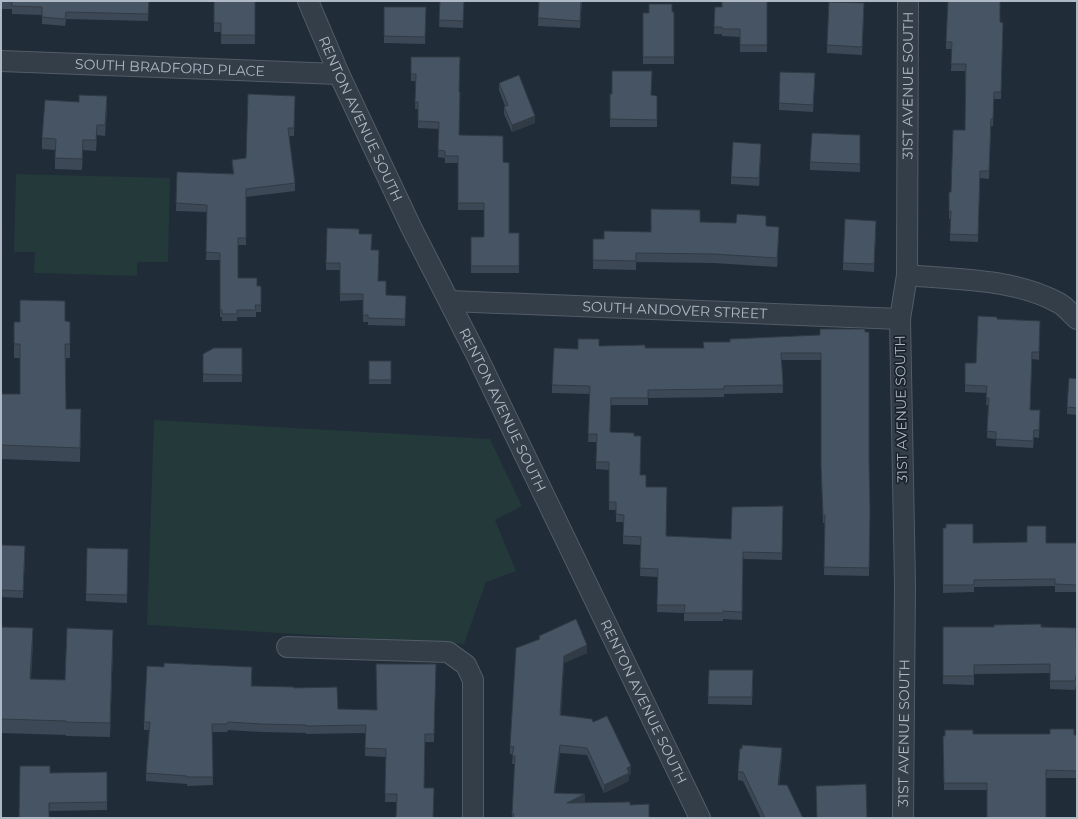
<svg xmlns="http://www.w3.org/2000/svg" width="1078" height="819" font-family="Montserrat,sans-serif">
  <rect width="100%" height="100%" fill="#212c39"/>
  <g fill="#23393a">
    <path d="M16,174L170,178L168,262H137V276L34,273L35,252H14Z"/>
    <path d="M154,420L490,439L522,506L495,520L516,571L486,582L464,644L147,625Z"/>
  </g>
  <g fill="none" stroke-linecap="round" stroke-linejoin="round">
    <g stroke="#525c67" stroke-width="22">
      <g id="street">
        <path id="s1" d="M308,1L339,74L411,227L477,356L700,818"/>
        <path id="s2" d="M1,61L339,74"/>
        <path d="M907,275C958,280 1013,278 1059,303C1066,307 1071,314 1077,319"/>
        <path id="s3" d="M450,301L900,319"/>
        <path d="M287,647L448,652L466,665L473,680V818"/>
        <path id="s4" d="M903,818L905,585L900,319L907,275L908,1"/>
      </g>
    </g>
    <use href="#street" stroke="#343e49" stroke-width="20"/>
  </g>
  <g fill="#3c4855">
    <path d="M1,1H149L148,21L66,19L65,26L42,24V15L12,14V9H1Z"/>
    <path d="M214,1H255V44H221V32H214Z"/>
    <path d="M440,1H464L463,28L439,27Z"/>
    <path d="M539,1H582L580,28L538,26Z"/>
    <path d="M767,1V52H740V37L722,36V34H714L715,7H722Z"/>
    <path d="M384,7H426L425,44L384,43Z"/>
    <path d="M864,11L862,55L827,53V45Z"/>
    <path d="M674,12V64H643V13Z"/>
    <path d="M1000,22L1003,23L1001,99H994L993,126H991L989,179L980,178L978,242L950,241V219H949V211L951,192L965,130V71H951L952,49H946V42Z"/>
    <path d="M411,57L459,92V135L503,162L509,233H519V273H471V237H484V210H458V163H445V158L438,157L439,129L418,128V109H415L416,81H411Z"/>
    <path d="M815,81L813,112L779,110V103Z"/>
    <path d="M499,83L535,123L512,132L504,114V107L505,106L499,90Z"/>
    <path d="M610,94L657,96V127H610Z"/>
    <path d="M295,96L294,136H289L295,183V191L246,197V245H238V278L257,286H261V312H256V317H237V321H222V317H220V260H206L207,212L176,211L177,172L233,174L232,160L246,158Z"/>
    <path d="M107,107L105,136L97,135L96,151L83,150L82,170L55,169V150L42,149V138Z"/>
    <path d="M860,135V172L810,170V162Z"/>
    <path d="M761,152L759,186L731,184V177Z"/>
    <path d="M700,222L766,226L779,236L777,267L714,263L636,262V270L593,269V239H604L651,232Z"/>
    <path d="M876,228L874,272L843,270V263Z"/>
    <path d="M359,234L372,250L378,281L386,295L406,296L405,326L368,325V322H363V300L340,301V270H326V263Z"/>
    <path d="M997,319L1040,321L1039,360L1032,359L1030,410H1040L1039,438L1034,437L1033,448L996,446V439L987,438L988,405H986L987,393L965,392V363H976Z"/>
    <path d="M65,321L70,322V358H66V409L81,423L80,462L1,459V394H20V358H14V322Z"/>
    <path d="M820,335L869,461L870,511L869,576L824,575L825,523H823L821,473V360H782L783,393L724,394V397L648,398V405H611L610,432L634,436L640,475L667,536L731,539L783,506L782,560L743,559L742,620L723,619V621H684V613L657,612L658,577L640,576L641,545L623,544V522H616V510H609V470L596,469V442H588L590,394L552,393V385L578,349L599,346L645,348H703L730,342Z"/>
    <path d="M242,348V382H203V354Z"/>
    <rect x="369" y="361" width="22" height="23"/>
    <path d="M1077,379V415L1067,414V407Z"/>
    <path d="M943,528L973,543H1077V592H1055V586L974,587V592L943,593Z"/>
    <path d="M1,545L25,554L23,598L1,597Z"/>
    <path d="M128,549L127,603L86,601V594Z"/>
    <path d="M1,627L33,642L31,679L65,680L113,644L110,737L66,736V735L1,733Z"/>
    <path d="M943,627H1041L1077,635V685H1076L1075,690L1050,689V673L974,674V685L943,684Z"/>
    <path d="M539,636L587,653L564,663L561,715L593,722L631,774L629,775V781L604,793L587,755L560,753L555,793L585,802L584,803L630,805L649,818H512L515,764H512L513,754H510V746L539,639Z"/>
    <path d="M436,664L434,742H425L424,788L434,796L433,818H396V802H385L386,757L365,756V733L306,734V733L262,732L228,730L227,732H212L213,785L187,786V784L146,781V773L149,730H144V722L252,675V686L294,688L338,709L377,710Z"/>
    <path d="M709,670H753L752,705L708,704Z"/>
    <path d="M973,734L1077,735V778H1046L987,790H944L943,736Z"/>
    <path d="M782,756L779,785L803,818H761L743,781L738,780V772Z"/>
    <path d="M107,772V810L49,811L50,773Z"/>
  </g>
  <g fill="#313b45">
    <path d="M581,1H582L580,28V21Z"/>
    <path d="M107,96V107L105,136V125Z"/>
    <path d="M535,116V123L512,132V125Z"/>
    <path d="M97,125V135L96,151V140Z"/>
    <path d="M83,140V150L82,170V159Z"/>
    <path d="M761,144V152L759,186V178Z"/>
    <path d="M779,227V236L777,267V258Z"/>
    <path d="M33,628V642L30,693V679Z"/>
    <path d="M113,630V644L110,737V723Z"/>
    <path d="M587,645V653L564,663L560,723L564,656Z"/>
    <path d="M560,745V753L554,800V793Z"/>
    <path d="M782,748V756L778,794V785Z"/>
    <path d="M631,766V774L629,775V781L604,793V785L627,768Z"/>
    <path d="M585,794V802L567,811V803Z"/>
  </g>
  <g fill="#465463" stroke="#313b45">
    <path d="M1,1H149L148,14L66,12L65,19L42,17V7L12,6V2Z"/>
    <path d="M214,1H255V35H221V23H214Z"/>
    <path d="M440,1H464L463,21L439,20Z"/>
    <path d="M539,1H581L580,21L538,18Z"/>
    <path d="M722,1H767V45H740V29H722V27H714L715,7H722Z"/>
    <path d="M948,1H1000V22L1003,23L1001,92H994L993,119H991L989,171H980L978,235L950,234L951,211H949V192H951L953,130H965L966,64H951L952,42H946Z"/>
    <path d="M829,2L864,3L862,47L827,45Z"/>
    <path d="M649,4H672V12H674V57H643V13H649Z"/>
    <path d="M384,7H426L425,37L384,36Z"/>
    <path d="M411,57H460L459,92H460L459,135L503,136V162L509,163V233H519V266H471V237H484V203H458V156H445V151L438,150L439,122L418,121V102H415L416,74H411Z"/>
    <path d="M612,71H652L651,95L657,96V120L610,119V94H612Z"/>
    <path d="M780,72L815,73L813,105L779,103Z"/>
    <path d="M519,75L535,116L512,125L504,107L508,105L499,83Z"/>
    <path d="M248,94L295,96L294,128H288L295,183L246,189V238H238V278H257V286H261V305H255L256,310H237V314H222V310H220V253L206,252L207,205L176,203L177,172L234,174L232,160L246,158Z"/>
    <path d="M79,95L107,96L105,125H97L96,140H83L82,159L55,158L56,139L42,138L45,100L79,102Z"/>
    <path d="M812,133L860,135V164L810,162Z"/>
    <path d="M733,142L761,144L759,178L731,177Z"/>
    <path d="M651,209L700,210V222L736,223L737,214L766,216V226L779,227L777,258L714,254L636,253V261L593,260V239H604V231L651,232Z"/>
    <path d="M845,219L876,221L874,264L843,263Z"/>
    <path d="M327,228L359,229V234H372L371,250H379L378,281H386V295L406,296L405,319L368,318V315H363V294H340V263H326Z"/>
    <path d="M20,300L65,301V321L70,322V344H65L66,409H81L80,448L1,445V394H20V344H14V322H20Z"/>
    <path d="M978,316L997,317V319L1040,321L1039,352H1032L1030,410H1040L1039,430H1034L1033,441L996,439V432L987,431L989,398H986L987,386L965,385V363H976Z"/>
    <path d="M820,329H865V332H869V460L870,511L869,568L824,567L825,515H823L821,465V353H781L783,385L724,386V389L648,390V398H611L610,432L634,433V436H641L640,475H646V487H667L666,536L731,539L732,507L783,506L782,553L743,552L742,612L723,611V613H684L685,605H657L658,569L640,568L641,537L623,536L624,515L616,514V502H609V462H596L597,434H588L590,386L552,385L554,348L578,349V339H599V346L645,345V348H704L703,342H730V339L820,335Z"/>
    <path d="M214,348H242V375L203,374V354Z"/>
    <rect x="369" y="361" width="22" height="19"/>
    <path d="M1069,378L1077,379V408L1067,407Z"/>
    <path d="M946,524H973V543L1027,542V526H1046V543H1077V585L1055,584V579L974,580V585H943V528H946Z"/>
    <path d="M1,545L25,546L23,591L1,590Z"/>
    <path d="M87,548L128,549L127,595L86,594Z"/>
    <path d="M576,619L587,645L564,656L560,715L592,719L593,722L607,716L631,766L627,768L629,773L604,785L587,748L560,745L554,793L585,794L567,803L630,802V805L649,804V818H513L514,814H512L515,756H512L514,747L510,746L516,648L540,639L539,636Z"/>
    <path d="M1041,624V627L1076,628L1077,676H1076L1075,681H1050V664L974,665V676H943V627H994V625Z"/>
    <path d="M1,627L33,628L30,679L65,680L67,628L113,630L110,723L66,722V721L1,719Z"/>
    <path d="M164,663L252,667L251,686L294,687V688L337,687L338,709L377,710L376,664H436L434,734H425L424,788H434L433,818H396L397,794H385L386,749L365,748L366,725L306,726V725L262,724L228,722L227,724H212L213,777H187V776L146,773L150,722H144L147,666L164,667Z"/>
    <path d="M709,670H753L752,697H708Z"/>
    <path d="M1050,729H1074V735H1077V771L1046,770V818H987V783H944L943,736H945V730H973V734H1050Z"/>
    <path d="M742,745L782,748L778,785H787L803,818H765L743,772H738L740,748L742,749Z"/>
    <path d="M20,766H50V773L107,772V802L49,803V818H19Z"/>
    <path d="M866,784L867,818H817L816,786Z"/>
  </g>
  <g text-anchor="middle" stroke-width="3.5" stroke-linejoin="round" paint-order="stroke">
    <g font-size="14" fill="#afb9c6" stroke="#1a232e">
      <text dy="5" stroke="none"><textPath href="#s2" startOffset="169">SOUTH BRADFORD PLACE</textPath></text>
      <text dy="5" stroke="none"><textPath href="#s4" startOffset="733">31ST AVENUE SOUTH</textPath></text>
      <text dy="5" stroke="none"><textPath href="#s1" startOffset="129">RENTON AVENUE SOUTH</textPath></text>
      <text dy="5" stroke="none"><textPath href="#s3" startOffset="225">SOUTH ANDOVER STREET</textPath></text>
      <text transform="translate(901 409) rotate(-91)" y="5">31ST AVENUE SOUTH</text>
      <text dy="5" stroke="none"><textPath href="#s1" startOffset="453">RENTON AVENUE SOUTH</textPath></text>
      <text dy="5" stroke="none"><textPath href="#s1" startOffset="777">RENTON AVENUE SOUTH</textPath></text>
      <text dy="5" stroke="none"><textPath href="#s4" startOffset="85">31ST AVENUE SOUTH</textPath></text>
    </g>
  </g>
  <rect width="1078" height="819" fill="none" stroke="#afb9c6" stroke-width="4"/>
</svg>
